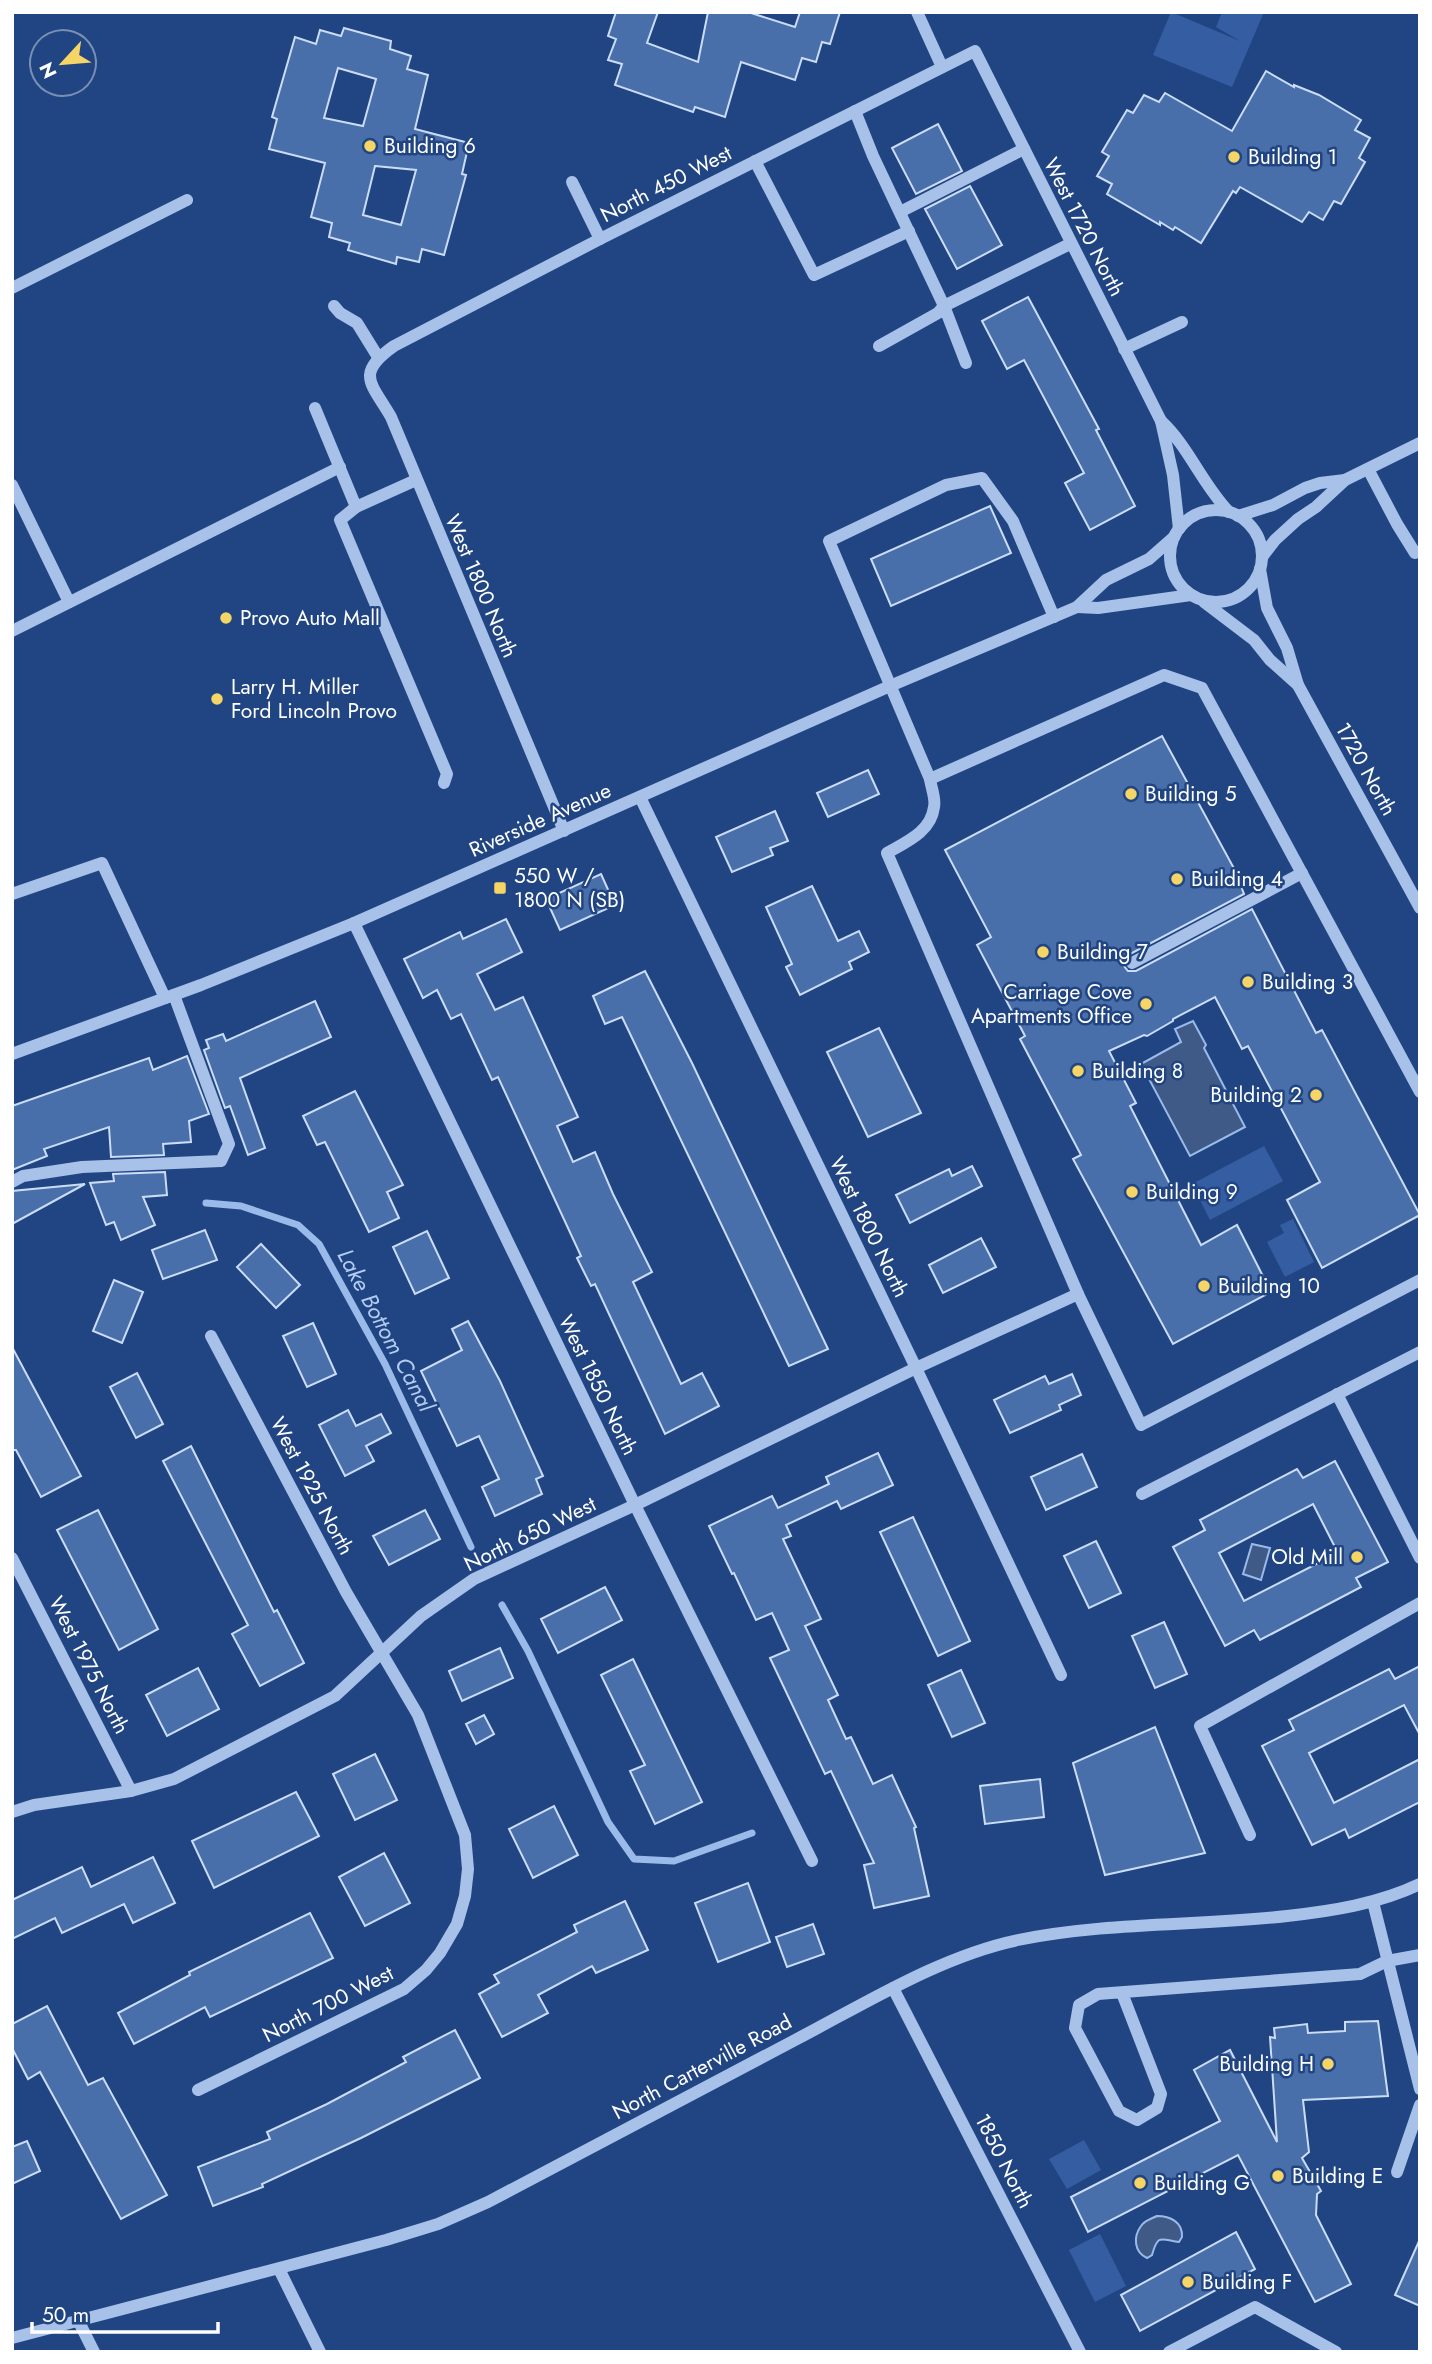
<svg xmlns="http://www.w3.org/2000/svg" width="1432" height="2364" font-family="Jost,sans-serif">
  <rect width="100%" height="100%" fill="#204582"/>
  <g fill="#345ea1">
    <path d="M1171,12L1240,41L1216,27L1222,12H1264L1232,87L1153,55Z"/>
    <path d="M1264,1146L1283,1181L1210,1220L1192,1184Z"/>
    <path d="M1293,1219L1314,1262L1285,1277L1267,1242L1284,1233L1280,1225Z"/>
    <path d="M1084,2140L1101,2170L1067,2189L1049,2159Z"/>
    <path d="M1100,2234L1126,2286L1095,2302L1069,2250Z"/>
  </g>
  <g fill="#3f5a87" stroke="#9abbea" stroke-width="2">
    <path d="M1193,1021L1206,1045L1204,1048L1245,1127L1190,1156L1141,1064L1181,1042L1175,1029Z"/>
    <path d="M1252,1544L1270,1548L1261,1580L1243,1574Z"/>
    <path d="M1157,2216C1170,2216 1183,2222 1182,2237L1179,2242C1160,2239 1158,2234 1152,2255L1147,2258C1134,2252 1133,2237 1141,2226C1145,2220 1151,2219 1157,2216Z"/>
  </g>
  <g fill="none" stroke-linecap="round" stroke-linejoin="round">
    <g stroke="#9abbea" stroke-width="7">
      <path d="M206,1203L241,1206L298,1225L319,1244L385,1364L471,1547"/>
      <path d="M502,1605L528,1651L608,1822L634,1859L674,1861L752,1833"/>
    </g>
  </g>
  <g fill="#496fab" stroke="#cbdcf7" stroke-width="2" fill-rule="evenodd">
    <path d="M616,12H658L647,43L698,62L708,12H748L795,27L800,12H840L830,44L822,42L816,62L802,58L795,80L741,62L725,117L695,107L693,112L615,85L622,64L608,60L616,39L608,36Z"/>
    <path d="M344,28L391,41L390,49L411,56L407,69L428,75L415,129L469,143L462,174L466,175L444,255L422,249L419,262L397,257L396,264L348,250L350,243L329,237L332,223L311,217L325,163L269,149L277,119L272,117L295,37L316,44L320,30L341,36ZM338,68L376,79L363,126L324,118ZM375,166L416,170L401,225L363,215Z"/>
    <path d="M1266,71L1294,87V85L1319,95L1361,120L1355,130L1370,138L1359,158L1365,162L1341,204L1334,201L1323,220L1309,212L1302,222L1240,187L1236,193L1233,191L1201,243L1175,227L1173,230L1160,222V225L1107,194L1112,184L1097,176L1109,156L1102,152L1127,110L1133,113L1144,95L1159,102L1165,93L1232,131Z"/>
    <path d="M938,124L962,171L916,194L892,148Z"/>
    <path d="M970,186L1002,245L957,269L925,209Z"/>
    <path d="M1028,297L1099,429L1096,430L1135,506L1090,530L1065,483L1084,473L1024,360L1007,369L982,321Z"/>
    <path d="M990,506L1011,553L891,606L871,559Z"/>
    <path d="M1162,736L1243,885L1241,886L1244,894L1128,955L1124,959V966L1128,971H1136L1252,909L1316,1033L1322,1030L1420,1215L1322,1268L1287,1200L1320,1182L1248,1046L1242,1049L1215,997L1173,1019V1021L1147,1036L1144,1035L1109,1051L1136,1103L1130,1106L1201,1245L1237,1225L1271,1292L1173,1344L1073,1159L1081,1155L1020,1039L1025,1036L977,945L991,937L945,850Z"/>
    <path d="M868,770L879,794L828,817L817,793Z"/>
    <path d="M775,811L788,841L770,848L773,855L732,872L716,837Z"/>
    <path d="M601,874L615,905L560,930L546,899Z"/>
    <path d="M812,886L838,941L859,931L869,952L849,962L852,969L800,995L786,967L792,964L766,907Z"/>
    <path d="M506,919L522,952L477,974L495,1010L523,997L578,1117L557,1126L573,1162L595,1152L613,1194L652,1272L633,1282L681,1384L702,1373L719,1406L665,1434L595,1284L591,1286L577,1258L581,1256L498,1077L492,1080L461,1014L451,1019L437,990L423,998L404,959L460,932L463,939Z"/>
    <path d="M645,971L692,1063L828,1349L789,1366L622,1017L605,1024L593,996Z"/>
    <path d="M315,1001L331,1037L240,1078L265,1148L248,1155L230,1106L225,1108L204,1050L209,1048L206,1040L223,1034L226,1041Z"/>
    <path d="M879,1028L921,1113L868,1137L827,1052Z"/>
    <path d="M187,1056L209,1114L189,1121L191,1142L163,1144L164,1155L111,1157L109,1127L44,1149L47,1156L12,1170V1106L149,1058L153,1070Z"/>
    <path d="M355,1091L403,1185L387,1192L399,1218L369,1232L325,1142L317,1145L303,1116Z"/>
    <path d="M972,1166L982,1186L910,1223L896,1195L949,1169L952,1176Z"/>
    <path d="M165,1172L167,1195L143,1197L155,1225L121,1240L114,1222L106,1225L90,1183L114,1181L113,1174Z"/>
    <path d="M85,1184L12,1224V1191Z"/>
    <path d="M205,1230L217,1260L163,1279L152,1250Z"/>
    <path d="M427,1231L449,1278L415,1294L393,1247Z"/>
    <path d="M981,1238L996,1267L943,1293L929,1265Z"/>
    <path d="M261,1244L300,1285L276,1308L237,1267Z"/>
    <path d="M114,1280L143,1292L122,1343L93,1331Z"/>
    <path d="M468,1321L500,1381L543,1476L536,1479L542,1494L495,1516L482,1487L499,1479L479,1436L457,1446L421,1371L462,1350L452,1329Z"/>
    <path d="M313,1323L336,1374L307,1387L283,1336Z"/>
    <path d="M12,1347L81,1476L41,1497L16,1450H12Z"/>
    <path d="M137,1373L163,1424L136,1438L110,1387Z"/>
    <path d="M1072,1374L1081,1395L1059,1405L1061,1410L1010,1433L994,1400L1045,1376L1049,1384Z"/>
    <path d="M348,1410L356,1426L381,1414L391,1433L366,1446L374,1461L345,1476L319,1425Z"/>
    <path d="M191,1446L274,1612L277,1610L304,1663L260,1686L232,1634L248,1625L163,1461Z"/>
    <path d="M878,1453L893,1485L841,1509L837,1501L786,1525L791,1536L783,1539L821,1619L805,1626L838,1695L828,1700L846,1739L851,1737L873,1784L892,1775L916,1827L914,1828L929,1896L874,1908L864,1865L874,1863L831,1771L825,1774L770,1658L789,1650L772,1613L756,1620L734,1573L732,1574L709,1526L772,1496L778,1508L829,1484L826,1477Z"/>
    <path d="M1082,1454L1097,1487L1046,1510L1031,1477Z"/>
    <path d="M1335,1461L1388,1562L1356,1578L1361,1587L1260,1640L1254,1630L1225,1646L1173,1547L1205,1530L1200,1520L1297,1469L1303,1478ZM1313,1504L1338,1553L1244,1601L1219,1553Z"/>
    <path d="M98,1510L158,1629L119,1650L57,1530Z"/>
    <path d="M425,1510L440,1539L389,1565L373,1536Z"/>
    <path d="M913,1517L970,1641L938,1656L880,1532Z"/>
    <path d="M1096,1541L1121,1593L1089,1608L1064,1556Z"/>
    <path d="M605,1587L622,1620L558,1653L541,1619Z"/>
    <path d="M1164,1622L1187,1674L1155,1688L1132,1636Z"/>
    <path d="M500,1648L513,1678L462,1701L449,1671Z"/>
    <path d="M633,1659L702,1802L655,1824L630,1771L645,1765L601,1675Z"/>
    <path d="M1420,1666V1735L1404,1705L1309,1753L1334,1803L1420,1759V1802L1349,1838L1345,1829L1312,1845L1262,1746L1294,1730L1289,1720L1389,1669L1395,1679Z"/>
    <path d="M198,1668L219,1709L167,1736L146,1695Z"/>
    <path d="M961,1670L985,1723L952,1737L928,1685Z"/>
    <path d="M484,1715L494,1734L476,1744L466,1724Z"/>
    <path d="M1155,1727L1205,1853L1105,1875L1073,1763Z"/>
    <path d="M375,1754L397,1800L355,1820L333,1774Z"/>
    <path d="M1040,1779L1044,1817L985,1824L980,1786Z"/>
    <path d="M296,1792L319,1836L214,1888L192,1841Z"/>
    <path d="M554,1806L578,1855L533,1878L509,1829Z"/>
    <path d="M384,1853L410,1903L365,1926L339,1877Z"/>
    <path d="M153,1857L175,1903L133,1923L124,1904L62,1933L55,1918L12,1939V1900L82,1867L91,1887Z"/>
    <path d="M748,1883L770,1942L718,1962L695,1903Z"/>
    <path d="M625,1901L648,1950L596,1973L592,1966L538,1995L548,2013L502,2037L479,1994L499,1983L494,1975L577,1932L574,1925Z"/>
    <path d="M310,1913L333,1958L210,2017L205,2007L134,2044L118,2013L190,1975L189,1972Z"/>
    <path d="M813,1924L824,1954L787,1967L776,1937Z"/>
    <path d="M47,2006L88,2085L103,2078L167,2195L121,2219L40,2072L28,2079L12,2048V2024Z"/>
    <path d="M1378,2021L1388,2096L1303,2100L1309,2152L1302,2158L1321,2191L1317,2194L1316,2215L1351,2284L1315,2302L1238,2155L1088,2232L1071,2197L1220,2121L1194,2070L1230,2050L1277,2142L1270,2037L1275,2038L1274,2028L1307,2024L1308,2033L1345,2031V2022Z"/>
    <path d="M455,2030L480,2078L361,2138L262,2184L263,2187L213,2206L198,2167L270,2139L267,2132L327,2104L406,2062L403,2057Z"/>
    <path d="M27,2141L40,2171L12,2184V2147Z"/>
    <path d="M1236,2232L1255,2269L1140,2331L1121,2295Z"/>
    <path d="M1420,2239V2306L1395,2295Z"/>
  </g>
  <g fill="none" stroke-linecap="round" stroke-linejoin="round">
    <g stroke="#a7c1e9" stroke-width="12">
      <path d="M917,12L942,67"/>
      <path d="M855,111L873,156L944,306L1070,244"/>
      <path d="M755,161L814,275L909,231"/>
      <path d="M572,182L600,239"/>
      <path d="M900,212L1024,149"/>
      <path d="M12,288L187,200"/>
      <path d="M334,306L340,313L357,323L378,357"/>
      <path d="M879,346L938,313L944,306L966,363"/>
      <path d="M1124,349L1182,322"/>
      <path d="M315,408L356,507L416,480"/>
      <path d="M1161,421C1189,447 1202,484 1229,512"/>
      <path d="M1368,469L1397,524L1415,553"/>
      <path d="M12,485L69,602"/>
      <path d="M356,507L340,520L447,774L444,783"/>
      <circle cx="1216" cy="556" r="46"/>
      <path d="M1238,516L1273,505L1305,488L1320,483L1345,480"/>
      <path d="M1262,557L1275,540L1298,519L1316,507L1345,480L1420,443"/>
      <path d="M1260,569L1267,608L1287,648L1298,685L1420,908"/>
      <path d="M1204,602L1254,640L1270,660L1298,685"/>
      <path d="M1077,607L1098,608L1191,595"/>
      <path d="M12,631L340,467"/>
      <path d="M930,779L829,541L946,485L982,478L1013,521L1054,617"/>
      <path d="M640,797L916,1368L1061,1675"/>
      <path d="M564,831L391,417C372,384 354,374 394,346L600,239L975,51L1161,421L1173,475L1179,529"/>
      <path d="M12,894L102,863L165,998"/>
      <path d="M354,923L635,1505L812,1861"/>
      <path d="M1132,963L1302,873"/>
      <path d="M12,1054L201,985L354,923L890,686L1077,607L1106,580L1149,559L1174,537"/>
      <path d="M1420,1092L1202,688L1164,675L930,779C931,787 936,799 934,807C931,832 906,842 887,853L1078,1294L1141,1425L1420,1280"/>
      <path d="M12,1182L23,1176L82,1167L221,1161L229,1144L174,995"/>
      <path d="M1337,1394L1420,1558"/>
      <path d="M1142,1494L1420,1352"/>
      <path d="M12,1558L131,1791"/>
      <path d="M12,1812L34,1805L131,1791L174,1779L335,1696L421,1616L474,1579L635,1505L916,1368L1078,1294"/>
      <path d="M1250,1835L1200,1726L1420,1603"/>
      <path d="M1373,1902L1420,2089"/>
      <path d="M893,1988L1080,2352"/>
      <path d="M1122,1993L1161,2094L1157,2108L1137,2120L1119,2111L1075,2028L1079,2005L1098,1994L1360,1974L1387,1961L1420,1955"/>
      <path d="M198,2090L404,1989L426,1970L440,1953L457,1924L465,1896L468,1869L465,1835L418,1715L346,1592L211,1336"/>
      <path d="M1397,2172L1420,2105"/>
      <path d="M279,2269L320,2352"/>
      <path d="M79,2322L94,2352"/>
      <path d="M12,2338L386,2240L438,2224L488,2202C591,2148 694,2094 797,2039C866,2003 941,1956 1018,1940C1106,1922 1198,1926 1287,1916C1332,1911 1378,1904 1420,1884"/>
      <path d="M1169,2352L1255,2307L1336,2352"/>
    </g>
  </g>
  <g fill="#f6d567" stroke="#204582" stroke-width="2.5">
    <circle cx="370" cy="146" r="7"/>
    <circle cx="1234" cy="157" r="7"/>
    <circle cx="226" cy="618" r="7"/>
    <circle cx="217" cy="699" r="7"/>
    <circle cx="1131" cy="794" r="7"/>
    <circle cx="1177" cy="879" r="7"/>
    <rect x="493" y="881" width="14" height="14" rx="3.5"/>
    <circle cx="1043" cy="952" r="7"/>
    <circle cx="1248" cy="982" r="7"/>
    <circle cx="1146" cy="1004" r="7"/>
    <circle cx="1078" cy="1071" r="7"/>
    <circle cx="1316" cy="1095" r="7"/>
    <circle cx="1132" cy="1192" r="7"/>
    <circle cx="1204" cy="1286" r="7"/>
    <circle cx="1357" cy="1557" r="7"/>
    <circle cx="1328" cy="2064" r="7"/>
    <circle cx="1278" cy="2176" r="7"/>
    <circle cx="1140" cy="2183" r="7"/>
    <circle cx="1188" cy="2282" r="7"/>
  </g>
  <g text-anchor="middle" stroke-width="5" stroke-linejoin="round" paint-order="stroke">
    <g font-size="21" fill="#fff" stroke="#204582" text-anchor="start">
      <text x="384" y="153">Building 6</text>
      <text x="1248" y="164">Building 1</text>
      <text x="240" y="625">Provo Auto Mall</text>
      <text x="231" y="694">Larry H. Miller<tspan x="231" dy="24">Ford Lincoln Provo</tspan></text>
      <text x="1145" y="801">Building 5</text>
      <text x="514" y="883">550 W /<tspan x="514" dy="24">1800 N (SB)</tspan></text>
      <text x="1191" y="886">Building 4</text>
      <text x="1057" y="959">Building 7</text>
      <text x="1262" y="989">Building 3</text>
      <text x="1132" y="999" text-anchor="end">Carriage Cove<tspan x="1132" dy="24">Apartments Office</tspan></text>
      <text x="1092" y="1078">Building 8</text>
      <text x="1302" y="1102" text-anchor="end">Building 2</text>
      <text x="1146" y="1199">Building 9</text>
      <text x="1218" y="1293">Building 10</text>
      <text x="1343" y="1564" text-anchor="end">Old Mill</text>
      <text x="1314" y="2071" text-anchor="end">Building H</text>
      <text x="1292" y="2183">Building E</text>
      <text x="1154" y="2190">Building G</text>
      <text x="1202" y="2289">Building F</text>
    </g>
    <g font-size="21" fill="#fff" stroke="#204582">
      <text transform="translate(666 184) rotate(-27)" y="7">North 450 West</text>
      <text transform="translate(1084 227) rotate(63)" y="7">West 1720 North</text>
      <text transform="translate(481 586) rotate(67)" y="7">West 1800 North</text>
      <text transform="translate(1366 769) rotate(61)" y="7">1720 North</text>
      <text transform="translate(540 820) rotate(-24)" y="7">Riverside Avenue</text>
      <text transform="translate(869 1227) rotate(64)" y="7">West 1800 North</text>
      <text transform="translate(598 1385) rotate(64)" y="7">West 1850 North</text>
      <text transform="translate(312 1486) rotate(62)" y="7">West 1925 North</text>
      <text transform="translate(530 1534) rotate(-26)" y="7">North 650 West</text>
      <text transform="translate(89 1665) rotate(63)" y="7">West 1975 North</text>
      <text transform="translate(328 2004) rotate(-27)" y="7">North 700 West</text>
      <text transform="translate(702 2067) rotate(-28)" y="7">North Carterville Road</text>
      <text transform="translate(1004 2161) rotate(63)" y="7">1850 North</text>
    </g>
    <g font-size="23" font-style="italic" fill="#b2cbf0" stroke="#204582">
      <text transform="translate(386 1330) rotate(62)" y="8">Lake Bottom Canal</text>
    </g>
  </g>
  <rect width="1432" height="2364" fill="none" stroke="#ffffff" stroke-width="28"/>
  <g transform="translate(63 63) rotate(244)"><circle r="33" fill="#204582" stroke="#798fb4" stroke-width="2"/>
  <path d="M0-5L12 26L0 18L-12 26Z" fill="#f6d567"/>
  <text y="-10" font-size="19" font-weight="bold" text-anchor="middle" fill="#ffffff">N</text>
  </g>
  <path d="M32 2322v10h186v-10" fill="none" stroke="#ffffff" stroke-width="3.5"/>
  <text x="42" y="2322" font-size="21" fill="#ffffff" stroke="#204582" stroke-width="5" paint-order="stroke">50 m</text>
</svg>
